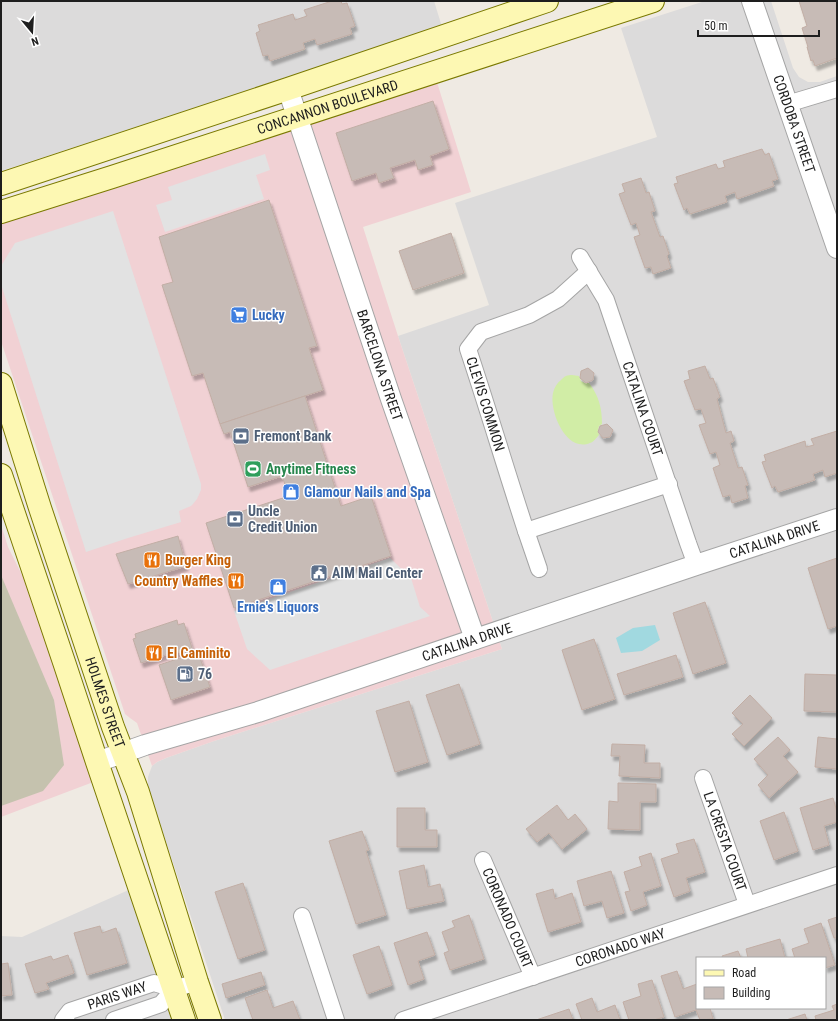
<svg xmlns="http://www.w3.org/2000/svg" width="838" height="1021" font-family="'Roboto Condensed',sans-serif">
  <defs>
    <filter id="shadow"><feDropShadow dx="2.5" dy="4.5" stdDeviation="1" flood-color="#0004"/></filter>
  </defs>
  <rect width="100%" height="100%" fill="#efeae3"/>
  <g fill="#dcdbdb" fill-rule="evenodd">
    <path d="M1,1H434L442,27L1,171Z"/>
    <path d="M705,1H771L793,68L799,77L808,82H820L837,76V1020H225L148,787V777L152,766L157,762L166,758L214,741L502,649L398,336L489,305L455,203L657,137L621,28ZM697,958H825V1008H697Z"/>
    <path d="M131,889L174,1020H1V936L22,937Z"/>
  </g>
  <g fill="#f1d1d4">
    <path d="M436,79L471,192L363,227L398,336L502,649L214,741L166,758L157,762L152,766L137,723L130,718L125,714L1,341V225L8,220Z"/>
    <path d="M1,525L8,547L27,585L96,781L1,817Z"/>
  </g>
  <path fill="#c5c2ae" d="M1,575L54,700L64,765L43,791L1,806Z"/>
  <path fill="#d1eda6" d="M572,375L579,376L581,381L585,383H589C599,396 602,408 602,424L599,426L598,431L599,435C596,438 594,442 590,443C566,453 549,411 553,393C554,388 557,383 561,380C562,379 565,376 566,376C568,375 570,375 572,375Z"/>
  <g fill="#e2e2e2">
    <path d="M265,154L270,170L256,175L264,199L165,232L156,205L172,200L168,187Z"/>
    <path d="M113,211L201,484V490L197,499L193,504L191,506L179,511L181,522L128,538L86,552L1,284V266L15,243Z"/>
    <path d="M390,558L411,578L420,607L430,616L270,670L247,649L234,611Z"/>
  </g>
  <path fill="#a1d9e0" d="M655,625L660,640L642,651L621,653L616,638L633,628Z"/>
  <g fill="#c7bbb6" stroke="#c2aea5" filter="url(#shadow)">
    <path d="M332,1H341L342,4L347,3L355,26L350,28L352,34L317,45L315,39L303,43L305,49L270,61L268,55L263,56L256,33L260,31L258,25L293,14L295,20L307,16L304,10Z"/>
    <path d="M799,1H837V58L815,66L813,60L811,61L807,47H808L802,28L807,26Z"/>
    <path d="M433,101L449,149L430,156L433,165L418,170L415,160L390,168L394,178L379,183L376,173L352,181L336,133Z"/>
    <path d="M762,149L765,155L769,153L778,179L772,181L774,186L737,199L735,192L725,196L727,202L690,214L687,208L684,210L674,184L678,183L676,177L716,164L718,169L725,167L723,161Z"/>
    <path d="M641,178L646,193L649,192L655,211L651,212L660,237L663,236L669,254L667,256L671,268L653,274L651,267L645,268L634,237L640,235L636,223L631,225L619,194L625,192L622,184Z"/>
    <path d="M269,200L317,346L309,348L323,390L220,424L203,373L192,376L162,285L173,282L159,237Z"/>
    <path d="M451,233L464,273L413,290L399,251Z"/>
    <path d="M705,366L710,379L713,378L720,397L717,399L726,433L731,431L734,441L730,443L738,468L742,467L748,485L745,486L748,498L732,503L730,495L723,497L713,468L720,465L716,452L710,454L699,425L706,423L701,409L695,410L684,381L690,379L688,371Z"/>
    <path d="M588,368L594,373L593,380L586,383L580,378L581,371Z"/>
    <path d="M305,396L341,506L371,496L391,556L234,608L206,523L289,496L282,476L248,487L230,432L224,434L220,424Z"/>
    <path d="M607,424L613,430L610,437L603,438L598,432L600,426Z"/>
    <path d="M837,431V473L825,477L823,470L813,474L815,480L778,492L775,486L772,488L762,462L766,461L764,455L805,441L806,447L814,445L811,439Z"/>
    <path d="M178,536L186,566L128,584L116,554Z"/>
    <path d="M837,558V626L828,629L808,568Z"/>
    <path d="M705,602L726,663L693,674L673,613Z"/>
    <path d="M177,620L178,625L184,623L192,648L170,655L169,654L141,663L133,639L136,638L135,634Z"/>
    <path d="M594,639L615,699L582,710L562,650Z"/>
    <path d="M198,652L210,687L171,700L159,665Z"/>
    <path d="M676,655L683,677L624,695L617,674Z"/>
    <path d="M805,674L837,675V712L804,711Z"/>
    <path d="M459,684L480,744L447,755L426,695Z"/>
    <path d="M750,695L772,718L744,746L732,734L743,724L732,713Z"/>
    <path d="M409,701L428,762L395,772L376,711Z"/>
    <path d="M778,737L790,750L783,756L798,772L769,798L758,785L768,775L754,759Z"/>
    <path d="M818,737L837,739V769L815,767Z"/>
    <path d="M612,744L645,745L644,763H660V778L619,776L620,756H611Z"/>
    <path d="M618,783L656,784V802H640V830L608,829L609,801L618,802Z"/>
    <path d="M833,798L837,812V822L824,826L829,845L813,850L800,808Z"/>
    <path d="M557,805L568,820L575,814L587,829L562,849L549,833L537,842L526,829Z"/>
    <path d="M397,808H425V830H437V847H397Z"/>
    <path d="M784,812L798,851L774,860L760,821Z"/>
    <path d="M362,831L369,850L366,851L386,915L356,924L329,841Z"/>
    <path d="M694,839L705,872L686,878L690,891L674,897L661,859L679,853L676,844Z"/>
    <path d="M651,853L661,886L643,892L647,905L631,911L625,892L630,891L624,872L642,866L639,857Z"/>
    <path d="M424,865L428,887L440,884L444,901L407,909L399,871Z"/>
    <path d="M611,871L624,913L607,918L602,901L584,906L577,881Z"/>
    <path d="M243,883L265,950L238,959L215,892Z"/>
    <path d="M553,889L555,899L572,893L581,922L548,932L536,894Z"/>
    <path d="M469,915L484,959L450,970L444,953L449,951L442,932L455,927L452,921Z"/>
    <path d="M837,917V938H834L828,920Z"/>
    <path d="M821,923L835,965L825,968V958H795L792,949L809,943L804,929Z"/>
    <path d="M100,926L102,933L116,928L127,963L87,975L74,933Z"/>
    <path d="M427,932L435,955L418,961L424,979L408,985L394,943Z"/>
    <path d="M780,939L785,958H748L746,949Z"/>
    <path d="M379,946L392,985L367,994L353,955Z"/>
    <path d="M738,951L741,958H723L722,956Z"/>
    <path d="M68,955L74,973L46,983L49,989L35,993L25,964L51,956L53,960Z"/>
    <path d="M8,963L12,995L1,996V964Z"/>
    <path d="M677,971L683,989L697,984V1008H710L713,1019L700,1020L696,1010L675,1017L661,976Z"/>
    <path d="M261,972L265,985L226,998L222,984Z"/>
    <path d="M652,980L664,1017L654,1020H629L623,1002L641,996L638,984Z"/>
    <path d="M267,990L273,1008L293,1001L300,1020H253L245,998Z"/>
    <path d="M592,998L597,1012L615,1005L620,1020H582L576,1004Z"/>
    <path d="M837,1004V1020H816L815,1016L834,1010L832,1006Z"/>
    <path d="M569,1009L573,1020H536Z"/>
    <path d="M805,1014L807,1020H786Z"/>
  </g>
  <g fill="none" stroke-linecap="round" stroke-linejoin="round">
    <g stroke="#a5a5a5" stroke-width="18">
      <g id="minor">
        <path d="M787,104L837,89"/>
        <path id="s1" d="M580,257L606,300L688,543L696,565"/>
        <path id="s2" d="M589,271L558,299L529,315L481,332L468,349C488,409 506,470 526,531L669,484"/>
        <path d="M526,531L539,569"/>
        <path id="s3" d="M703,778L747,904"/>
        <path id="s4" d="M483,860L533,977"/>
        <path d="M302,916L336,1020"/>
        <path id="s5" d="M63,1020L70,1011L154,983L174,989"/>
        <path d="M114,1020L161,1004L174,989L197,982"/>
        <path id="s6" d="M403,1020L837,875"/>
      </g>
    </g>
    <g stroke="#a5a5a5" stroke-width="22">
      <g id="tertiary">
        <path id="s7" d="M752,1L837,248"/>
        <path id="s8" d="M288,89L391,399L475,639"/>
        <path id="s9" d="M97,762L145,745L258,712L696,565L837,519"/>
      </g>
    </g>
    <g stroke="#7a7900" stroke-width="24">
      <g id="secondary">
        <path d="M1,184L288,89L547,1"/>
        <path id="s10" d="M1,212L112,177L653,1"/>
        <path id="s11" d="M1,384L40,508L113,727L138,792L197,982L210,1020"/>
        <path d="M1,475L65,665L97,762L184,1020"/>
      </g>
    </g>
    <use href="#minor" stroke="#fff" stroke-width="16"/>
    <use href="#tertiary" stroke="#fff" stroke-width="20"/>
    <use href="#secondary" stroke="#fdf8b3" stroke-width="22"/>
  </g>
  <defs>
    <g id="supermarket-square" transform="scale(0.9)"><rect x="-9" y="-9" width="18" height="18" rx="4" fill="#3f7fe0" stroke="#fff"/><path d="M-6-5.5h2.5l.6 2H6L4.5 2H-2.5L-4.4-4H-6ZM-1.5 3.2a1.3 1.3 0 1 0 .1 0ZM3 3.2a1.3 1.3 0 1 0 .1 0Z" fill="#fff"/></g>
    <g id="bank-square" transform="scale(0.9)"><rect x="-9" y="-9" width="18" height="18" rx="4" fill="#5c6f8a" stroke="#fff"/><path d="M-6-4H6V4H-6ZM0-2.3a2.3 2.3 0 1 0 0 4.6a2.3 2.3 0 1 0 0-4.6Z" fill="#fff"/></g>
    <g id="stadium-square" transform="scale(0.9)"><rect x="-9" y="-9" width="18" height="18" rx="4" fill="#2e9e5b" stroke="#fff"/><path d="M0-5a6.5 5 0 1 0 0 10a6.5 5 0 1 0 0-10ZM-3.5-1.8h7v3.6h-7Z" fill="#fff"/></g>
    <g id="shop-square" transform="scale(0.9)"><rect x="-9" y="-9" width="18" height="18" rx="4" fill="#3f7fe0" stroke="#fff"/><path d="M-5-2.5h2.3a2.7 3.5 0 0 1 5.4 0H5L5.5 6h-11ZM-1.5-2.5h3a1.5 2.3 0 0 0-3 0Z" fill="#fff"/></g>
    <g id="restaurant-square" transform="scale(0.9)"><rect x="-9" y="-9" width="18" height="18" rx="4" fill="#e8710a" stroke="#fff"/><path d="M-5-6h1v4h1v-4h1v4h1v-4h1v5L-1.5 .5V6h-2V.5L-5-1ZM5-6V6H3V1.5H1.5Q1.5-4 5-6Z" fill="#fff"/></g>
    <g id="civic-square" transform="scale(0.9)"><rect x="-9" y="-9" width="18" height="18" rx="4" fill="#5c6f8a" stroke="#fff"/><path d="M-.6-6.5H3V-4.5H.6V-3L4-1V1h2V6H-6V1h2V-1L-.6-3ZM-1.2 2.5V6h2.4V2.5Z" fill="#fff"/></g>
    <g id="fuel-square" transform="scale(0.9)"><rect x="-9" y="-9" width="18" height="18" rx="4" fill="#5c6f8a" stroke="#fff"/><path d="M-5.5-6h7V0h2V4h1.3V-2.5L3-4.5l.8-.8L6-3V5H2.5V1h-1V6h-7ZM-4.2-4.7v3.2H.2V-4.7Z" fill="#fff"/></g>
  </defs>
  <g fill-rule="evenodd">
    <use href="#supermarket-square" x="239" y="315"/>
    <use href="#bank-square" x="241" y="436"/>
    <use href="#stadium-square" x="253" y="469"/>
    <use href="#shop-square" x="291" y="492"/>
    <use href="#bank-square" x="235" y="519"/>
    <use href="#restaurant-square" x="152" y="560"/>
    <use href="#civic-square" x="319" y="573"/>
    <use href="#restaurant-square" x="236" y="581"/>
    <use href="#shop-square" x="278" y="587"/>
    <use href="#restaurant-square" x="154" y="653"/>
    <use href="#fuel-square" x="185" y="674"/>
  </g>
  <g text-anchor="middle" stroke-width="3" stroke-linejoin="round" paint-order="stroke">
    <g font-size="14" fill="#1e1e1e" stroke="#fff">
      <text dy="5" stroke="none"><textPath href="#s10" startOffset="343">CONCANNON BOULEVARD</textPath></text>
      <text dy="5" stroke="none"><textPath href="#s7" startOffset="130">CORDOBA STREET</textPath></text>
      <text dy="5" stroke="none"><textPath href="#s8" startOffset="291">BARCELONA STREET</textPath></text>
      <text dy="5" stroke="none"><textPath href="#s2" startOffset="205">CLEVIS COMMON</textPath></text>
      <text dy="5" stroke="none"><textPath href="#s1" startOffset="165">CATALINA COURT</textPath></text>
      <text dy="5" stroke="none"><textPath href="#s9" startOffset="713">CATALINA DRIVE</textPath></text>
      <text dy="5" stroke="none"><textPath href="#s9" startOffset="389">CATALINA DRIVE</textPath></text>
      <text dy="5" stroke="none"><textPath href="#s11" startOffset="335">HOLMES STREET</textPath></text>
      <text dy="5" stroke="none"><textPath href="#s3" startOffset="67">LA CRESTA COURT</textPath></text>
      <text dy="5" stroke="none"><textPath href="#s4" startOffset="63">CORONADO COURT</textPath></text>
      <text dy="5" stroke="none"><textPath href="#s6" startOffset="229">CORONADO WAY</textPath></text>
      <text dy="5" stroke="none"><textPath href="#s5" startOffset="61">PARIS WAY</textPath></text>
    </g>
    <g font-size="14" font-weight="bold" fill="#366cbe" stroke="#fff" text-anchor="start">
      <text x="252" y="320">Lucky</text>
      <text x="304" y="497">Glamour Nails and Spa</text>
      <text x="278" y="612" text-anchor="middle">Ernie's Liquors</text>
    </g>
    <g font-size="14" font-weight="bold" fill="#4e5e75" stroke="#fff" text-anchor="start">
      <text x="254" y="441">Fremont Bank</text>
      <text x="248" y="516">Uncle<tspan x="248" dy="16">Credit Union</tspan></text>
      <text x="332" y="578">AIM Mail Center</text>
      <text x="198" y="679">76</text>
    </g>
    <g font-size="14" font-weight="bold" fill="#27864d" stroke="#fff" text-anchor="start">
      <text x="266" y="474">Anytime Fitness</text>
    </g>
    <g font-size="14" font-weight="bold" fill="#c56008" stroke="#fff" text-anchor="start">
      <text x="165" y="565">Burger King</text>
      <text x="223" y="586" text-anchor="end">Country Waffles</text>
      <text x="167" y="658">El Caminito</text>
    </g>
  </g>
  <rect width="838" height="1021" fill="none" stroke="#1e1e1e" stroke-width="4"/>
  <rect x="696" y="957" width="130" height="52" fill="#ffffff" stroke="#a5a5a5"/>
  <rect x="704" y="970" width="20" height="6" fill="#fdf8b3" stroke="#a5a5a5"/>
  <text x="732" y="977" font-size="12" fill="#1e1e1e">Road</text>
  <rect x="704" y="987" width="20" height="12" fill="#c7bbb6" stroke="#a5a5a5"/>
  <text x="732" y="997" font-size="12" fill="#1e1e1e">Building</text>
  <g transform="translate(32 32) rotate(162)" stroke="#ffffff" stroke-width="3" paint-order="stroke">
  <path d="M0-3L7 15L0 10L-7 15Z" fill="#1e1e1e"/>
  <text y="-6" font-size="11" font-weight="bold" text-anchor="middle" fill="#1e1e1e">N</text>
  </g>
  <path d="M698 30v6h121v-6" fill="none" stroke="#1e1e1e" stroke-width="2"/>
  <text x="704" y="30" font-size="12" fill="#1e1e1e" stroke="#ffffff" stroke-width="3" paint-order="stroke">50 m</text>
</svg>
